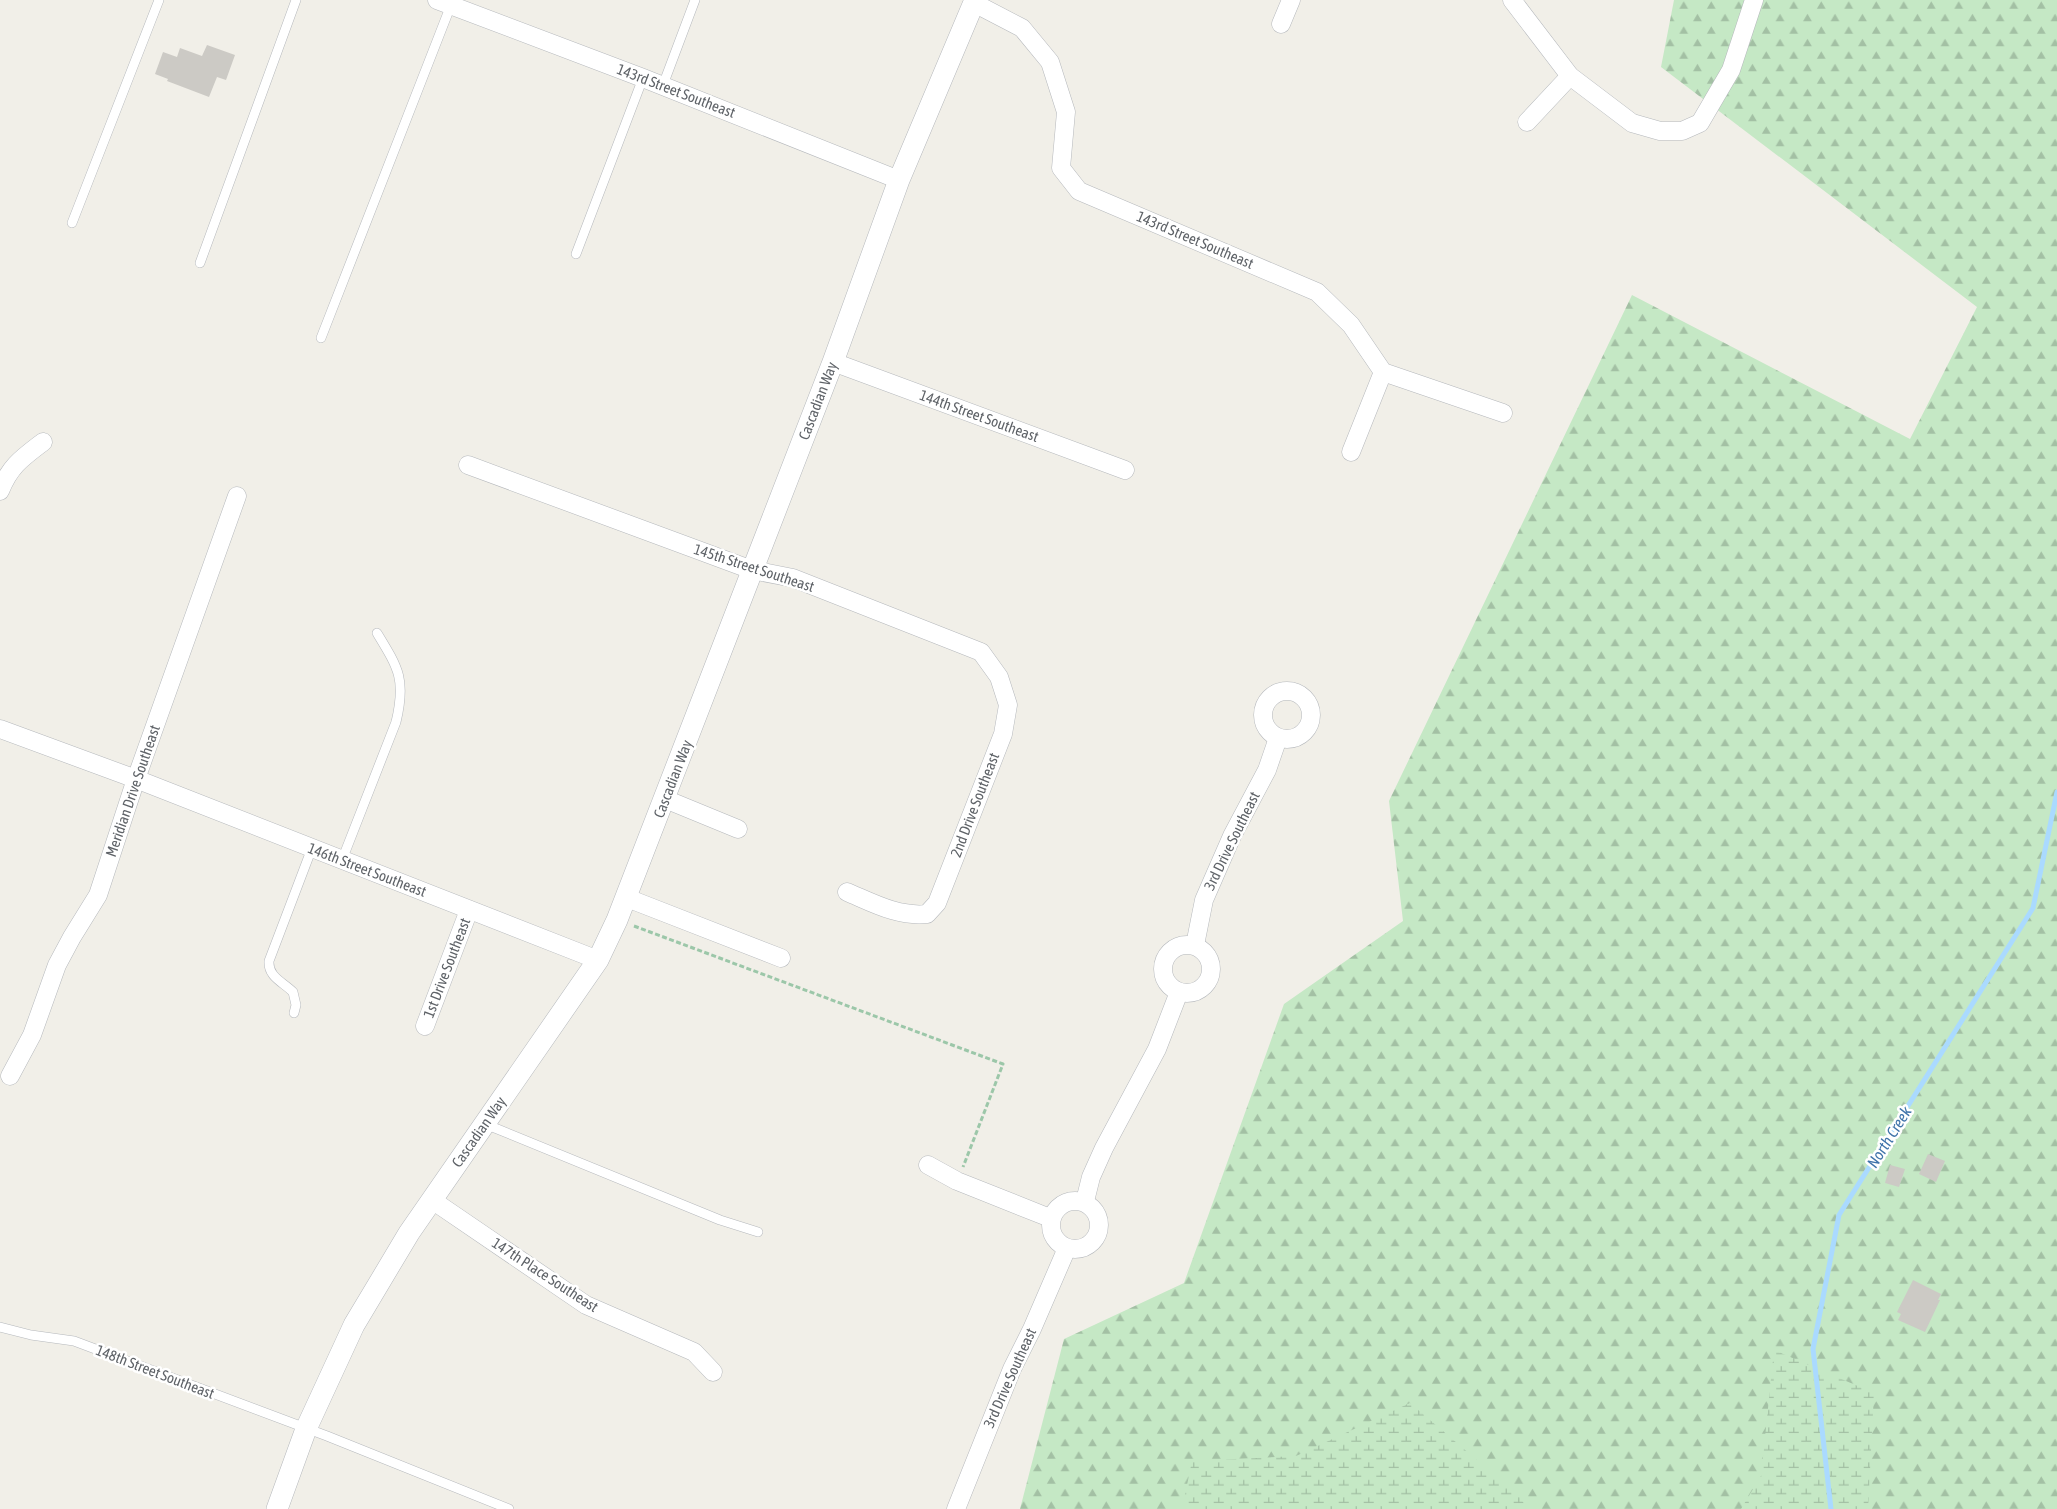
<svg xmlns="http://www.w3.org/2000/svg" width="2057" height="1509" font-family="'Asap Condensed',sans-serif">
  <defs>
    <pattern id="forest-firs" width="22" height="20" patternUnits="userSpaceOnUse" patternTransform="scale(1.25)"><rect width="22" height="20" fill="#c5e8c5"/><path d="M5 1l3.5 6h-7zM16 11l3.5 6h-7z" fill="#a3c0a4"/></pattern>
    <pattern id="wetland-marsh" width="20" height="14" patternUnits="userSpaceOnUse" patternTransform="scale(1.25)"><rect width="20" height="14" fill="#c5e8c5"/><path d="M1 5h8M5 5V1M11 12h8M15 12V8" fill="none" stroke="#a3c0a4"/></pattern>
  </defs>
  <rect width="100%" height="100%" fill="#f1efe8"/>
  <path fill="url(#forest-firs)" d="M1674,0H2057V1509H1020L1064,1339L1184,1283L1284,1004L1403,921L1389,801L1632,295L1910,439L1977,307L1661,67Z"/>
  <g fill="url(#wetland-marsh)">
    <path d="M1774,1350L1874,1393L1868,1509H1741L1761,1476Z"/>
    <path d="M1410,1403L1518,1495L1528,1509H1182L1192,1461L1296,1456Z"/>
  </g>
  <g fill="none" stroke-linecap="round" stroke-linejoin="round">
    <path stroke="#aadaff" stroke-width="5" d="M1831,1509L1813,1349L1839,1215L2033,908L2057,792"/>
  </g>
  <g fill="#cccac5">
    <path d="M207,45L235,55L226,80L217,77L209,97L167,81L168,79L155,74L163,52L177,57L180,48L202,56Z"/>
    <path d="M1928,1154L1945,1161L1936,1182L1919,1174Z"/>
    <path d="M1890,1165L1905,1169L1899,1187L1885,1183Z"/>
    <path d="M1913,1280L1941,1294L1938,1300H1940L1925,1332L1898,1320L1901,1314L1897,1312Z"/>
  </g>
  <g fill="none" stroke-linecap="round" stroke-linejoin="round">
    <g stroke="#b5b8bc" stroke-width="10">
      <g id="service">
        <path d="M663,85L695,0"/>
        <path d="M72,223L159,0"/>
        <path d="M576,254L643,78"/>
        <path d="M200,263L296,0"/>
        <path d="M321,338L451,5"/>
        <path d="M342,860L396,722C406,680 399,669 377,633"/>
        <path d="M294,1013L296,1005L293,992C283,982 268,977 269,961L312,848"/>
        <path d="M485,1124L720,1220L758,1232"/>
        <path d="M0,1327L31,1335L74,1341L327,1436L509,1509"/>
      </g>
    </g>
    <g stroke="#b5b8bc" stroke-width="19">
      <g id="minor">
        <path d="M437,0L643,78L899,180"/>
        <path d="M1512,0L1570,76L1632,123L1660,131H1682L1700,123L1731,70L1754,0"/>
        <path d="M974,3L1022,28L1050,62L1066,112L1061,168L1079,191L1317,292L1351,325L1383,372L1503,413"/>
        <path d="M1281,24L1291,0"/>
        <path d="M1527,122L1570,76"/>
        <path d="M833,362L1125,470"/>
        <path d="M1351,452L1383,372"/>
        <path d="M468,465L752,570L793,578L981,652L999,677L1008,705L1003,734L937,903L927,914C898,917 873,903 847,892"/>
        <path d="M0,491C10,466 22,458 43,442"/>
        <circle cx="1287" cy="715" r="24"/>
        <path d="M0,729L136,779L598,960"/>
        <path d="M665,799L738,829"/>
        <path d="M627,898L781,958"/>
        <circle cx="1187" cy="969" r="24"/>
        <path d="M1195,945L1204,900L1232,836L1267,770L1278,738"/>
        <path d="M425,1026L469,910"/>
        <path d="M10,1076L32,1035L57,965L72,937L98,895L136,779L237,496"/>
        <path d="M928,1165L957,1181L1050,1218"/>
        <path d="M432,1200L586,1305L694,1352L713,1372"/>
        <circle cx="1075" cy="1225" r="24"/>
        <path d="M1085,1201L1091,1177L1104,1148L1157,1049L1179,992"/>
        <path d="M956,1509L1012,1369L1032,1329L1067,1248"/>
      </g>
    </g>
    <g stroke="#b5b8bc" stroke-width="22">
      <path id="tertiary" d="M277,1509L306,1429L354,1325L409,1233L598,960L617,920L833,362L899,180L975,0"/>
    </g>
    <path stroke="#9cc7a9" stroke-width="3" stroke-dasharray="5 2.5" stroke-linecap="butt" d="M634,926L1003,1064L963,1167"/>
    <use href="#service" stroke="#fff" stroke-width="9"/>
    <use href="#minor" stroke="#fff" stroke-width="18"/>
    <use href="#tertiary" stroke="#fff" stroke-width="21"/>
  </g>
  <g text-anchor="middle" stroke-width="5" stroke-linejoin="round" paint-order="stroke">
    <g font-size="15" fill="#5f6368" stroke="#fff">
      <text transform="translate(676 91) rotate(21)" y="5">143rd Street Southeast</text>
      <text transform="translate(1195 240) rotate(23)" y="5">143rd Street Southeast</text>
      <text transform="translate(818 401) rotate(-69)" y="5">Cascadian Way</text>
      <text transform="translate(979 416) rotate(20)" y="5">144th Street Southeast</text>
      <text transform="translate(754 568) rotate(18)" y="5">145th Street Southeast</text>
      <text transform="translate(673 779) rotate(-69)" y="5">Cascadian Way</text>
      <text transform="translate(133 791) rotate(-71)" y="5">Meridian Drive Southeast</text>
      <text transform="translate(975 805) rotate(-69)" y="5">2nd Drive Southeast</text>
      <text transform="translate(1232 841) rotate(-64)" y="5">3rd Drive Southeast</text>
      <text transform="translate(367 870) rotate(21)" y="5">146th Street Southeast</text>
      <text transform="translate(447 968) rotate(-69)" y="5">1st Drive Southeast</text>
      <text transform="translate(479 1132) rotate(-55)" y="5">Cascadian Way</text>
      <text transform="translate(545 1275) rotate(33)" y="5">147th Place Southeast</text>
      <text transform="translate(155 1372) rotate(21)" y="5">148th Street Southeast</text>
      <text transform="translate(1010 1378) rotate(-66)" y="5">3rd Drive Southeast</text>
    </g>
    <g font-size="16" font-style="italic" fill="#4174aa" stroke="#fff">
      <text transform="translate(1889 1137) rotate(-58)" y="6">North Creek</text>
    </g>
  </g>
</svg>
